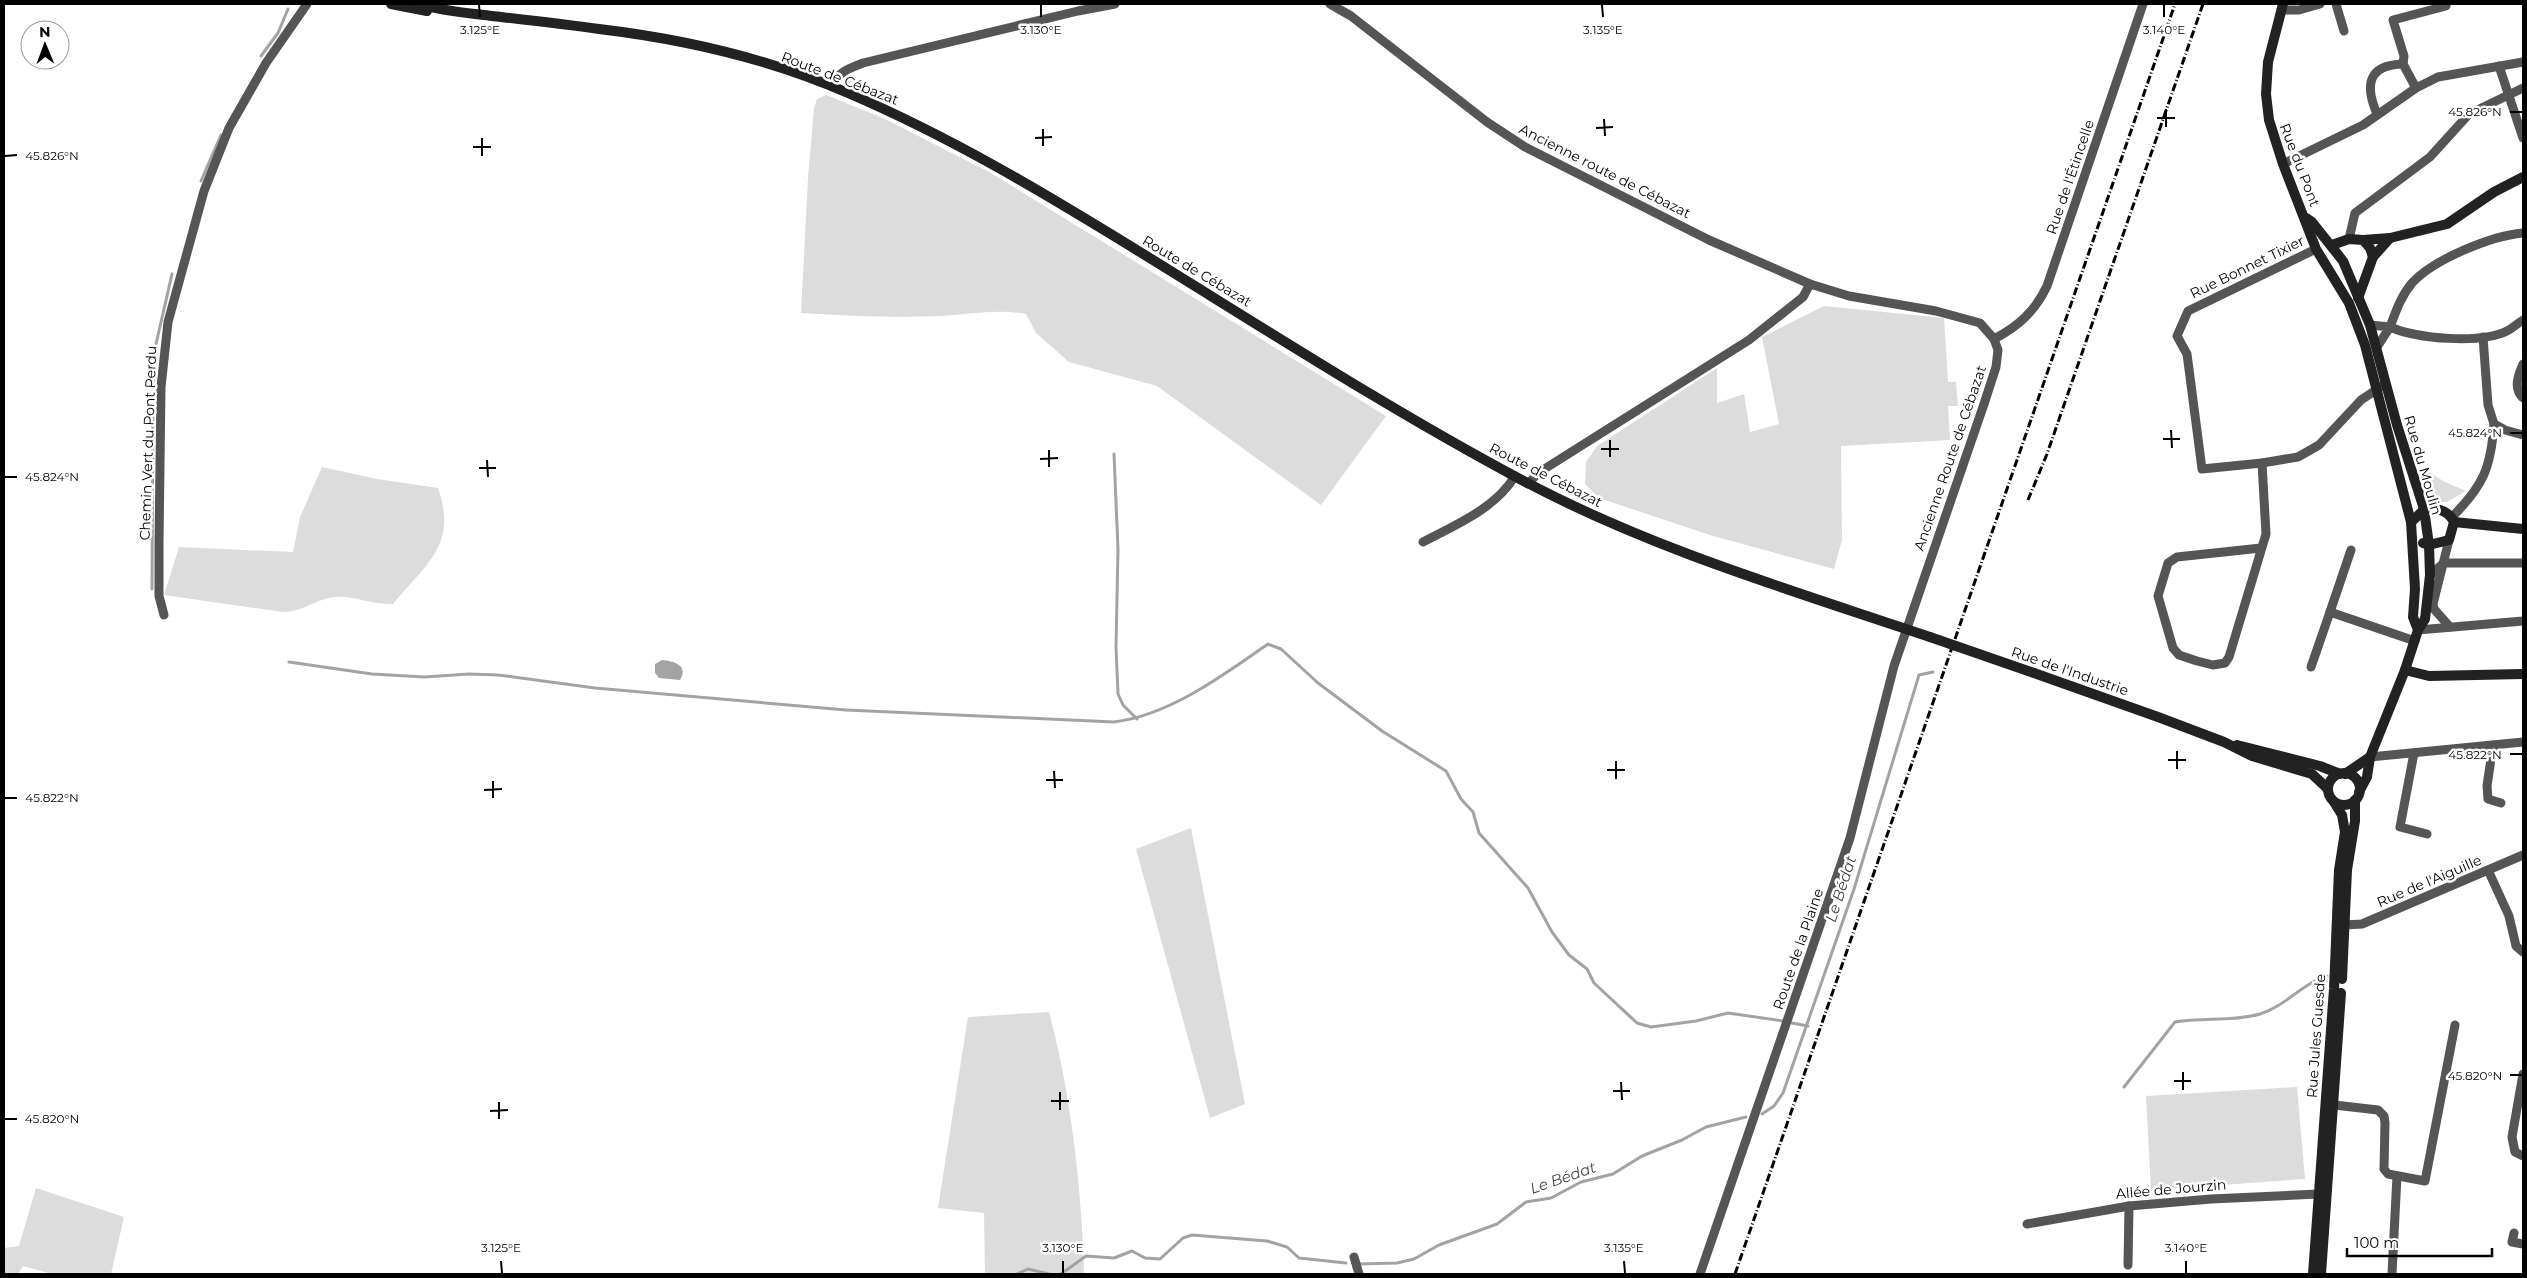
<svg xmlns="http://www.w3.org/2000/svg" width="2527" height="1278" font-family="Montserrat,sans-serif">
  <rect width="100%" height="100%" fill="#fff"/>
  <g fill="#dcdcdc">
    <path d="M826,95L883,118L991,173L1386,416L1321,505L1157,386L1069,362L1036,333L1026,314C998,309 971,314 942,316C895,318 848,316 801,313L808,177L814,108L817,99Z"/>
    <path d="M1824,306L1944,318L1948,382H1956L1958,406H1948L1950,440L1841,446L1842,540L1834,569L1710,535L1599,498L1585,484L1586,462L1597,446L1717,368V403L1744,394L1750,432L1779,424L1762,337Z"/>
    <path d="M322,467L377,479L438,488C458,545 426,564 393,604C373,605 352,595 335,597C315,599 303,612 283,612L164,595L179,547L293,552L300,517Z"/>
    <path d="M2422,467L2443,481L2466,491L2447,502H2436C2424,491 2422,484 2422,467Z"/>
    <path d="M1191,828L1245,1104L1210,1118L1136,849Z"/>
    <path d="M1049,1012C1071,1094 1082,1190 1084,1274H985L984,1213L938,1208L968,1017Z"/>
    <path d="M2297,1087L2305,1179L2151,1190L2146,1096Z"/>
    <path d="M36,1188L124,1217L111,1274H52L23,1266L18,1274H4V1248L19,1246Z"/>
  </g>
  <path fill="#a3a3a3" d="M662,660C673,661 689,665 680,680L659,678L655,673V664Z"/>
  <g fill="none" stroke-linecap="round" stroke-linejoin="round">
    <g stroke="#a3a3a3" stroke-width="3">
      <path d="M261,56L278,33L288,9"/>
      <path d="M201,181L221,135"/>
      <path d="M156,344L172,274"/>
      <path d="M153,387L155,351"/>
      <path d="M1114,454L1118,549L1116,647L1118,694L1123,705L1137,719"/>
      <path d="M152,589L153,393"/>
      <path d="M289,662L372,674L424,677L469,674L498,675L595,688L846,710L1114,722C1168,716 1224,675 1268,644L1281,649L1318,683L1382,731L1446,771L1461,799L1473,812L1479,833L1528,888L1552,932L1569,955L1587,969L1594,983L1637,1023L1651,1027L1696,1021L1728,1013L1783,1021"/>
      <path d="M1792,1023L1808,1026"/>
      <path d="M2124,1087L2175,1022C2203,1017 2232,1022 2260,1014C2286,1006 2301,984 2327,976"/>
      <path d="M1762,1114L1774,1106L1783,1093L1854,889L1919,675L1933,672"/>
      <path d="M1358,1264L1397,1263L1414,1259L1439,1245L1497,1224L1526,1202L1551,1198L1581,1182L1613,1174L1642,1156L1682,1140L1706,1127L1746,1117"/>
      <path d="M1017,1274L1028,1269L1049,1274"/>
      <path d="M1061,1274L1086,1256L1114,1258L1132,1251L1145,1258L1160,1259L1183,1238L1192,1235L1267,1241L1287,1247L1299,1258L1346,1263"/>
    </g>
    <g stroke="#555" stroke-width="9">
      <path d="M1330,4L1351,16L1487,122L1525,147L1709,240L1810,284L1849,296L1936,311L1980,323L1994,339L1998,350L1996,367L1984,404L1894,666L1850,838L1700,1274"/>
      <path d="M2336,4L2344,31"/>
      <path d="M2281,10H2299L2320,4"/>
      <path d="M2403,64L2404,56L2393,20L2446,6L2445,4"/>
      <path d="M2499,66L2523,138"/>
      <path d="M831,86C838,72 850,68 863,63L1078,11L1115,4"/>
      <path d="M2377,114C2365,86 2367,65 2403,64L2416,88"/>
      <path d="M2283,164L2363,125L2416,88L2438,77L2523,62"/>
      <path d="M2523,233C2491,236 2434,259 2412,283C2401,296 2396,311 2390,327C2418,339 2480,344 2507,331C2513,328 2518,323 2523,320"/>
      <path d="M2349,239L2355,213L2430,157L2469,114L2523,88"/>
      <path d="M2316,249L2188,311L2177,336L2187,354L2202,469L2262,463L2298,457L2319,445L2361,400L2382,386"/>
      <path d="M2370,325L2390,327L2377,347"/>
      <path d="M2483,337L2488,405L2494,424L2505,430L2523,435"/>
      <path d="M1994,339C2019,326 2035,311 2047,286L2143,4"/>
      <path d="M2523,364C2518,375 2513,389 2523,398"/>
      <path d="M1528,484L1538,473L1749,340L1803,297L1810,284"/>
      <path d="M2452,517C2483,486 2491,468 2494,424"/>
      <path d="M2449,540L2433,604L2434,609L2450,627"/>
      <path d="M1423,542C1455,525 1495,509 1515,476"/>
      <path d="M2261,548L2177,557L2168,563L2158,596L2173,648L2179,655L2197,661L2213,665L2225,663L2229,657L2266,534L2262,463"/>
      <path d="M2351,550L2330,612L2415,641"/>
      <path d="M2430,575L2444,563H2523"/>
      <path d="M164,615L159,596V542L161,387L168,322L204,191L229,128L266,63L307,4"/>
      <path d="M2418,630L2523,621"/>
      <path d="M2311,667L2330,612"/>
      <path d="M2493,745L2487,786L2488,799L2501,803"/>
      <path d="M2414,753L2400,827L2427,834"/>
      <path d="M2370,757L2523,742"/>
      <path d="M2488,870L2509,916L2516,946L2523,952"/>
      <path d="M2344,925L2362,924L2523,855"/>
      <path d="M2523,1074L2512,1137L2515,1152L2523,1156"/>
      <path d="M2334,1105L2378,1110L2384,1116L2385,1123L2384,1169L2388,1174L2425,1181L2455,1025"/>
      <path d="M2027,1224L2129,1206L2211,1199L2318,1194"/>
      <path d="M2514,1233L2512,1242L2523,1244"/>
      <path d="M1354,1257L1359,1274"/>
      <path d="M2128,1265L2129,1206"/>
      <path d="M2392,1274L2397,1176"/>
    </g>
    <g stroke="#222" stroke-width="10">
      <path d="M391,4L427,11"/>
      <path d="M418,4C442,11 467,13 492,16C527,20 563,24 599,29C683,39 770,59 848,93C953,138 1044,193 1140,252C1265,329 1389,409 1518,478C1648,548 1791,590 1930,637"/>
      <path d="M2283,4L2268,62L2266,94L2269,120L2283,164L2316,249L2349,303L2365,345L2411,522L2415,589L2413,617L2418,630"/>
      <path d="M2306,218L2312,222L2343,261L2370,325L2397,425L2424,509L2429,545L2430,575L2425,619L2418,630L2405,670L2370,757L2367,777L2359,792"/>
      <path d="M2363,240L2390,238L2447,224L2494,192L2523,177"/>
      <path d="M2332,245L2349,239L2363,240L2370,248L2373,257"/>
      <path d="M2358,298L2373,257L2390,238"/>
      <path d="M2411,522L2426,508C2438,508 2449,511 2454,522L2449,540L2429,545L2423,543"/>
      <path d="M2454,522L2523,529"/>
      <path d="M2405,670L2429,676L2523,674"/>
      <path d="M2034,673L2158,717L2224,742L2252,756L2312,774L2328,789"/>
      <path d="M2237,745L2320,766L2340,774"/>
      <circle cx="2344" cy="789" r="16"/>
      <path d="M2345,774L2370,757"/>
      <path d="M2342,979L2347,870L2355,821V800"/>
      <path d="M2313,1274L2334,989L2339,870L2345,832L2342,815L2334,802"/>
      <path d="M2321,1274L2341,993"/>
    </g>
    <g stroke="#000" stroke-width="3" stroke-dasharray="8 2.5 1 2.5" stroke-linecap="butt">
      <path d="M2028,500L2047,454L2203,4"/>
      <path d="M1735,1274L2175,4"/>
    </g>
    <path stroke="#222" stroke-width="10" d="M1930,637L2034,673"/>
  </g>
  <path fill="none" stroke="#000" stroke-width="2" d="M479,5L480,17M1041,5V17M1602,5L1603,17M2164,5V17M2166,109V127M2510,112H2522M2157,118H2175M1604,119L1605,136M1596,128L1613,127M1043,129V146M482,138V156M1035,138L1052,137M473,147H491M5,156L17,155M2171,430L2172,448M2510,433H2522M2163,439H2180M1610,440V457M1601,449H1619M1049,450V467M1040,459L1058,458M487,460L488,477M479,468H496M5,477H17M2177,751V769M2510,754H2522M2168,760H2186M1616,761V779M1607,770H1625M1054,771L1055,788M1046,780H1063M493,781V798M484,790L502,789M5,798H17M2183,1072V1090M2510,1075H2522M2174,1081H2191M1621,1082L1622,1100M1613,1091H1630M1060,1092V1110M1051,1101H1069M499,1102V1119M490,1111L508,1110M5,1119H17M501,1261L502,1273M1063,1261V1273M1624,1261L1625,1273M2186,1261V1273"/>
  <g text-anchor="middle" stroke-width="5" stroke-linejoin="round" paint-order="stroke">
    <g font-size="14" fill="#000" stroke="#fff">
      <text transform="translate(840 78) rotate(21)" y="5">Route de Cébazat</text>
      <text transform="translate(2300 165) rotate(69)" y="5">Rue du Pont</text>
      <text transform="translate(1605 171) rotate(27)" y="5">Ancienne route de Cébazat</text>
      <text transform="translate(2070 177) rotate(-71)" y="5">Rue de l'Étincelle</text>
      <text transform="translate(2247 267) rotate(-26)" y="5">Rue Bonnet Tixier</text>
      <text transform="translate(1197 271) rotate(31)" y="5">Route de Cébazat</text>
      <text transform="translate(148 443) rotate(-88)" y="5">Chemin Vert du Pont Perdu</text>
      <text transform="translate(1950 458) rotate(-71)" y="5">Ancienne Route de Cébazat</text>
      <text transform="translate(2423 465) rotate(74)" y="5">Rue du Moulin</text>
      <text transform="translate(1546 475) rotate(27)" y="5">Route de Cébazat</text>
      <text transform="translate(2070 671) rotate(19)" y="5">Rue de l'Industrie</text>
      <text transform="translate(2429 881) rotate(-23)" y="5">Rue de l'Aiguille</text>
      <text transform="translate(1798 949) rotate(-71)" y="5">Route de la Plaine</text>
      <text transform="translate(2316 1036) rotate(-86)" y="5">Rue Jules Guesde</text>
      <text transform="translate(2171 1189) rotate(-5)" y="5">Allée de Jourzin</text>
    </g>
    <g font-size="15" font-style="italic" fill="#444" stroke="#fff">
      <text transform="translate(1841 889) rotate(-72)" y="5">Le Bédat</text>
      <text transform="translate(1563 1178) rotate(-19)" y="5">Le Bédat</text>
    </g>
  </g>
  <g font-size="12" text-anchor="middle" fill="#000" stroke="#fff" stroke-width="5" stroke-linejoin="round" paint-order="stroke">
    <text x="480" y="34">3.125°E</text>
    <text x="1041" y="34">3.130°E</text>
    <text x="1603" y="34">3.135°E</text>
    <text x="2164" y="34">3.140°E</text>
    <text x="2475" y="116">45.826°N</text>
    <text x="52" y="160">45.826°N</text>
    <text x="2475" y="437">45.824°N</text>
    <text x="52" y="481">45.824°N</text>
    <text x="2475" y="759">45.822°N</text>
    <text x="52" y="802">45.822°N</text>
    <text x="2475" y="1080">45.820°N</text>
    <text x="52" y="1123">45.820°N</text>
    <text x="501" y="1252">3.125°E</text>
    <text x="1063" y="1252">3.130°E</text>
    <text x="1624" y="1252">3.135°E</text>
    <text x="2186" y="1252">3.140°E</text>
  </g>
  <rect width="2527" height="1278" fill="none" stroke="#000000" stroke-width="10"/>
  <g transform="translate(45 45) rotate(359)"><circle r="24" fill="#ffffff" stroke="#999999"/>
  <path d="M0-4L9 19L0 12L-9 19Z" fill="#000000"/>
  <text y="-8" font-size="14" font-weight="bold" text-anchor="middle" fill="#000000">N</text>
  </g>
  <path d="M2347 1248v8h145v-8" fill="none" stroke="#000000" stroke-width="2.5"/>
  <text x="2354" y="1248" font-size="15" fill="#000000" stroke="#ffffff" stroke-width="4" paint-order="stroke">100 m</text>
</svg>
